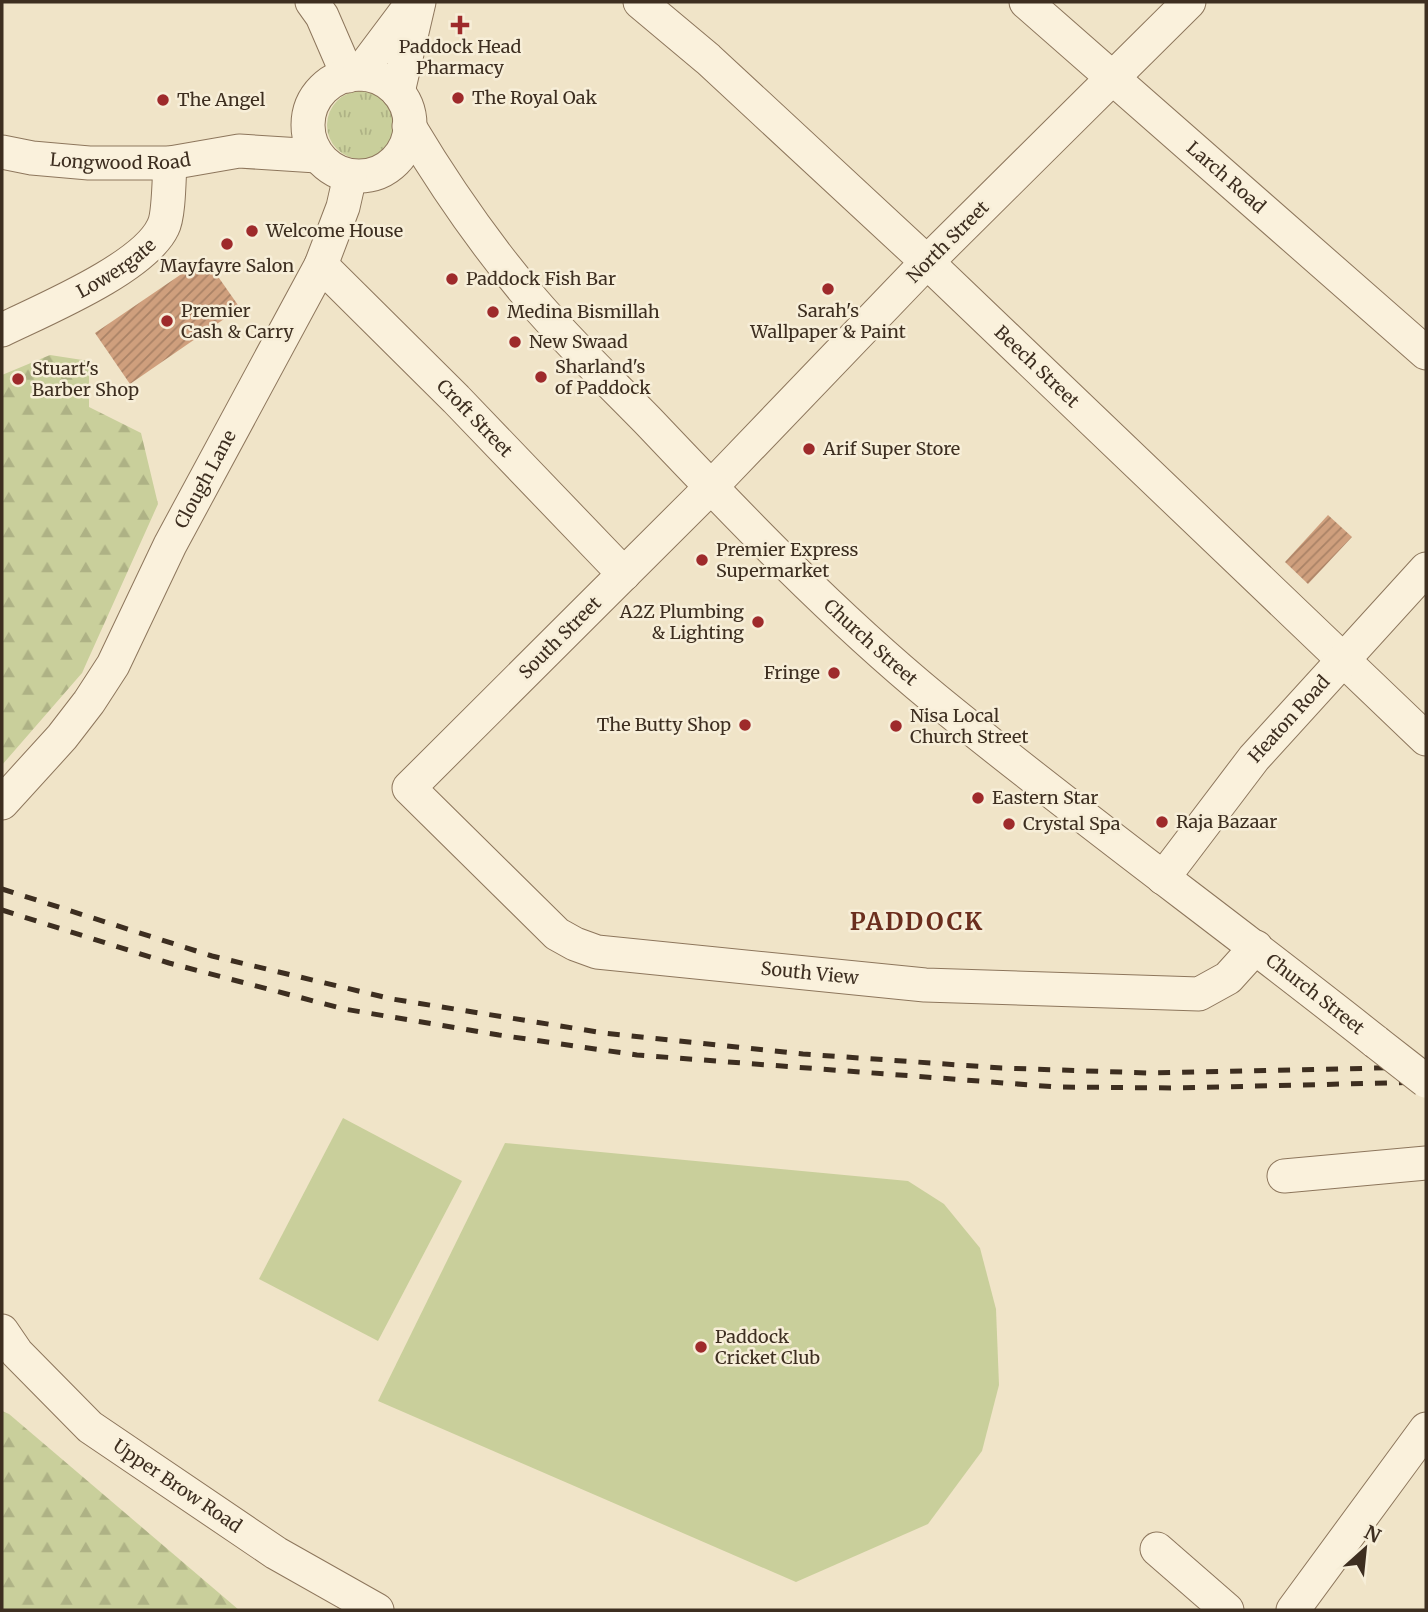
<svg xmlns="http://www.w3.org/2000/svg" width="1428" height="1612" font-family="Merriweather,serif">
  <defs>
    <pattern id="grass-tufts" width="24" height="20" patternUnits="userSpaceOnUse" patternTransform="scale(1.75)"><rect width="24" height="20" fill="#c9cf9b"/><path d="M3 7l-1-3M5 7V3M7 7l1-3M15 17l-1-3M17 17v-4M19 17l1-3" fill="none" stroke="#aeb285"/></pattern>
    <pattern id="forest-firs" width="22" height="20" patternUnits="userSpaceOnUse" patternTransform="scale(1.75)"><rect width="22" height="20" fill="#c9cf9b"/><path d="M5 1l3.5 6h-7zM16 11l3.5 6h-7z" fill="#aeb285"/></pattern>
    <pattern id="building-hatch" width="6" height="6" patternUnits="userSpaceOnUse" patternTransform="scale(1.75)"><rect width="6" height="6" fill="#cf9f7d"/><path d="M-1 1l2-2M0 6l6-6M5 7l2-2" fill="none" stroke="#a98266"/></pattern>
  </defs>
  <rect width="100%" height="100%" fill="#f0e4c8"/>
  <circle fill="url(#grass-tufts)" cx="361" cy="125" r="34"/>
  <g fill="url(#forest-firs)">
    <path d="M50,355L89,361V407L141,433L158,504L82,673L2,765V375Z"/>
    <path d="M2,1411L9,1414L239,1610H2Z"/>
  </g>
  <g fill="#c9cf9b">
    <path d="M343,1118L462,1181L378,1341L259,1279Z"/>
    <path d="M505,1143L908,1181L944,1204L980,1248L996,1309L999,1385L982,1451L928,1524L796,1582L378,1401Z"/>
  </g>
  <g fill="url(#building-hatch)">
    <path d="M205,258L240,308L130,384L95,333Z"/>
    <path d="M1328,515L1352,537L1308,584L1285,562Z"/>
  </g>
  <g fill="none" stroke-linecap="round" stroke-linejoin="round">
    <g stroke="#8d765c" stroke-width="35">
      <g id="minor">
        <path d="M312,2L322,16L348,76"/>
        <path id="s1" d="M640,2L708,59L927,262L1426,739"/>
        <path id="s2" d="M1026,2L1426,353"/>
        <path id="s3" d="M1189,2L927,262L711,487L409,788L557,934L575,944L597,952L925,985L1199,994L1228,978L1256,947"/>
        <circle cx="359" cy="125" r="51"/>
        <path d="M359,74L413,2"/>
        <path d="M398,92L419,2"/>
        <path id="s4" d="M409,126C446,188 487,247 534,302C570,344 611,383 650,423C741,519 833,615 935,699C1079,817 1230,926 1376,1042"/>
        <path id="s5" d="M2,152L32,158L89,163H170L239,151L317,156"/>
        <path id="s6" d="M321,265L456,399L624,574"/>
        <path id="s7" d="M2,330C43,310 144,268 163,227C169,216 169,177 170,163"/>
        <path id="s8" d="M2,803L62,737L89,702L113,665L170,545L321,265L343,207L350,176"/>
        <path id="s9" d="M1163,878L1254,758L1426,569"/>
        <path d="M1284,1176L1426,1163"/>
        <path id="s10" d="M2,1331L17,1353L90,1427L276,1553L377,1610"/>
        <path d="M1157,1549L1227,1610"/>
        <path d="M1293,1610L1426,1429"/>
      </g>
    </g>
    <use href="#minor" stroke="#faf1dc" stroke-width="33"/>
    <g stroke="#3d2e20" stroke-width="5" stroke-dasharray="12 12" stroke-linecap="butt">
      <path d="M2,889L212,956L392,999L604,1033L803,1054L1002,1068L1148,1073L1426,1067"/>
      <path d="M2,910L169,963L344,1009L499,1035L637,1055L1057,1087L1176,1088L1426,1082"/>
    </g>
    <g stroke="#8d765c" stroke-width="35" stroke-linecap="butt">
      <path id="minor-bridge" d="M1376,1042L1426,1081"/>
    </g>
    <use href="#minor-bridge" stroke="#faf1dc" stroke-width="33"/>
  </g>
  <g fill="#9e2a2b" stroke="#f7eed8" stroke-width="2.5">
    <path d="M456.5 14.5h7v7h7v7h-7v7h-7v-7h-7v-7h7z"/>
    <circle cx="458" cy="98" r="7"/>
    <circle cx="163" cy="100" r="7"/>
    <circle cx="252" cy="231" r="7"/>
    <circle cx="227" cy="244" r="7"/>
    <circle cx="452" cy="279" r="7"/>
    <circle cx="828" cy="289" r="7"/>
    <circle cx="493" cy="312" r="7"/>
    <circle cx="167" cy="321" r="7"/>
    <circle cx="515" cy="342" r="7"/>
    <circle cx="541" cy="377" r="7"/>
    <circle cx="18" cy="379" r="7"/>
    <circle cx="809" cy="449" r="7"/>
    <circle cx="702" cy="560" r="7"/>
    <circle cx="758" cy="622" r="7"/>
    <circle cx="834" cy="673" r="7"/>
    <circle cx="745" cy="725" r="7"/>
    <circle cx="896" cy="726" r="7"/>
    <circle cx="978" cy="798" r="7"/>
    <circle cx="1162" cy="822" r="7"/>
    <circle cx="1009" cy="824" r="7"/>
    <circle cx="701" cy="1347" r="7"/>
  </g>
  <g text-anchor="middle" stroke-width="5" stroke-linejoin="round" paint-order="stroke">
    <g font-size="18" fill="#3d2e20" stroke="#f7eed8" text-anchor="start">
      <text x="460" y="53" text-anchor="middle">Paddock Head<tspan x="460" dy="21">Pharmacy</tspan></text>
      <text x="472" y="104">The Royal Oak</text>
      <text x="177" y="106">The Angel</text>
      <text x="266" y="237">Welcome House</text>
      <text x="227" y="272" text-anchor="middle">Mayfayre Salon</text>
      <text x="466" y="285">Paddock Fish Bar</text>
      <text x="181" y="317">Premier<tspan x="181" dy="21">Cash &amp; Carry</tspan></text>
      <text x="828" y="317" text-anchor="middle">Sarah's<tspan x="828" dy="21">Wallpaper &amp; Paint</tspan></text>
      <text x="507" y="318">Medina Bismillah</text>
      <text x="529" y="348">New Swaad</text>
      <text x="555" y="373">Sharland's<tspan x="555" dy="21">of Paddock</tspan></text>
      <text x="32" y="375">Stuart's<tspan x="32" dy="21">Barber Shop</tspan></text>
      <text x="823" y="455">Arif Super Store</text>
      <text x="716" y="556">Premier Express<tspan x="716" dy="21">Supermarket</tspan></text>
      <text x="744" y="618" text-anchor="end">A2Z Plumbing<tspan x="744" dy="21">&amp; Lighting</tspan></text>
      <text x="820" y="679" text-anchor="end">Fringe</text>
      <text x="910" y="722">Nisa Local<tspan x="910" dy="21">Church Street</tspan></text>
      <text x="731" y="731" text-anchor="end">The Butty Shop</text>
      <text x="992" y="804">Eastern Star</text>
      <text x="1176" y="828">Raja Bazaar</text>
      <text x="1023" y="830">Crystal Spa</text>
      <text x="715" y="1343">Paddock<tspan x="715" dy="21">Cricket Club</tspan></text>
    </g>
    <g font-size="18" fill="#3d2e20" stroke="#f7eed8">
      <text dy="6" stroke="none"><textPath href="#s5" startOffset="119">Longwood Road</textPath></text>
      <text dy="6" stroke="none"><textPath href="#s2" startOffset="266">Larch Road</textPath></text>
      <text transform="translate(948 242) rotate(-45)" y="6">North Street</text>
      <text dy="6" stroke="none"><textPath href="#s7" startOffset="130">Lowergate</textPath></text>
      <text dy="6" stroke="none"><textPath href="#s1" startOffset="539">Beech Street</textPath></text>
      <text dy="6" stroke="none"><textPath href="#s6" startOffset="217">Croft Street</textPath></text>
      <text dy="6" stroke="none"><textPath href="#s8" startOffset="385">Clough Lane</textPath></text>
      <text transform="translate(560 638) rotate(-45)" y="6">South Street</text>
      <text dy="6" stroke="none"><textPath href="#s4" startOffset="695">Church Street</textPath></text>
      <text dy="6" stroke="none"><textPath href="#s9" startOffset="203">Heaton Road</textPath></text>
      <text dy="6" stroke="none"><textPath href="#s3" startOffset="1573">South View</textPath></text>
      <text dy="6" stroke="none"><textPath href="#s4" startOffset="1262">Church Street</textPath></text>
      <text dy="6" stroke="none"><textPath href="#s10" startOffset="236">Upper Brow Road</textPath></text>
    </g>
    <g font-size="24" font-weight="bold" letter-spacing="2" fill="#6b2e1e" stroke="#f7eed8">
      <text x="917" y="930">PADDOCK</text>
    </g>
  </g>
  <rect width="1428" height="1612" fill="none" stroke="#3d2e20" stroke-width="7"/>
  <g transform="translate(1365 1549) rotate(27)" stroke="#f7eed8" stroke-width="5" paint-order="stroke">
  <path d="M0-5L12 26L0 18L-12 26Z" fill="#3d2e20"/>
  <text y="-10" font-size="19" font-weight="bold" text-anchor="middle" fill="#3d2e20">N</text>
  </g>
</svg>
